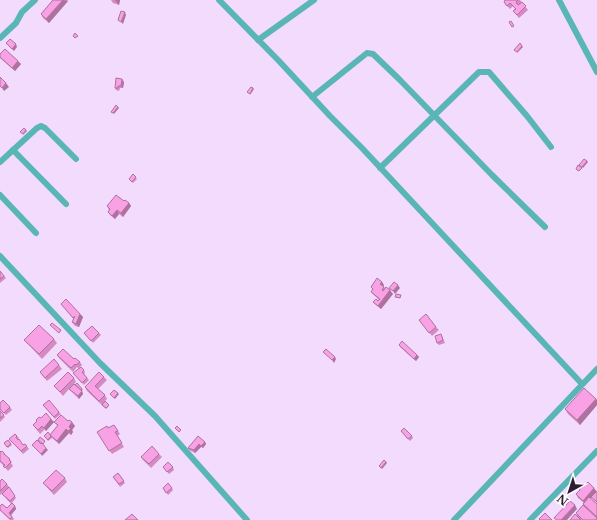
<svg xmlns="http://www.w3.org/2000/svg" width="597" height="520" font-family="'Libre Baskerville',serif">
  <rect width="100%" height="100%" fill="#f3dbfe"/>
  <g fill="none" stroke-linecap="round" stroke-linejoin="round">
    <g stroke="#5ab6b6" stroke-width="6">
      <path d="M219,0L279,61L330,116L362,148L582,384"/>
      <path d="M559,0L597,72"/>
      <path d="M0,38L16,23L22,12L35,0"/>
      <path d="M258,40L314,0"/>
      <path d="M312,97L367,53L373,54L399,79L492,175L545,227"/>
      <path d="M13,150L66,204"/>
      <path d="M0,162L37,128L41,126L45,128L76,159"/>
      <path d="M380,168L479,72H489L527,116L551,147"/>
      <path d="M0,195L36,233"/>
      <path d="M0,256L100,363L155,416L247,520"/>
      <path d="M454,520L597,369"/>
      <path d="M530,520L597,451"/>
    </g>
  </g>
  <g fill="#d58ac4">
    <path d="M53,0H67L68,1L49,23L43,18L41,14Z"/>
    <path d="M111,0H120L119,5L113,3Z"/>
    <path d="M505,0H520L528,10L519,18L513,11L515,9L513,6L510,9L506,5L504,2Z"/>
    <path d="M0,54L21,64L15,71L1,59L0,58Z"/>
    <path d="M124,82L123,88H120L119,91L116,90L115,88Z"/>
    <path d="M133,174L137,179L133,183L130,180Z"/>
    <path d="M124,201L129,203L131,206L123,217L119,214L115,219L110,215L108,212L109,210L107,206Z"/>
    <path d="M0,271L6,278L0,283Z"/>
    <path d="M382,282L384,285L383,286L385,288L393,294L381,309L376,305L373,302L378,301L379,300L371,292L373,290L371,287Z"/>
    <path d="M61,304L80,314L83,317L79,327L75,326L72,322L74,319Z"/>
    <path d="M419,320L436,327L439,330L432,336Z"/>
    <path d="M84,333H99L101,335L93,343Z"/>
    <path d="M441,334L442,336L445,343L439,345L437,343Z"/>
    <path d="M54,339L57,343L42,359L28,344L24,340Z"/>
    <path d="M399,345L417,355L419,357L416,361L400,347Z"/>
    <path d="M57,355L74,359L80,362L82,365L79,368L84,370L85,373L84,374L89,380L84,385L73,373L79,369L77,367L73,372L59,358Z"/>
    <path d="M59,365L62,369L47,381L40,372Z"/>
    <path d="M104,377L107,380L98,389L105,395L107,399L105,401L109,406L106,409L87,391L85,387Z"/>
    <path d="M74,378L76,382L74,384L77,387V383L83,390L82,391L83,394L79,399L69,389L63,396L57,389L54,386Z"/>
    <path d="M596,399L597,400V405L580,425L568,414L565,409Z"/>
    <path d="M0,403L10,407L12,410L6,415L0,410Z"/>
    <path d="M43,405L59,412L61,414L55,419Z"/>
    <path d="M0,411L5,417L0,422Z"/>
    <path d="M41,418L51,419L54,422L46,431L45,429L40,434L33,425Z"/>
    <path d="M68,421L75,426L72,430L73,432L71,435L69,433L59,444L52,438L48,441L44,436L50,435L58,426L54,422Z"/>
    <path d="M114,425L120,434L117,436L124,447L112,454L97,432L108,428Z"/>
    <path d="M401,431L412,436L413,438L410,441Z"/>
    <path d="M17,436L19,438L18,439L23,445L25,444L29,449L23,454L9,439Z"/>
    <path d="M8,440L12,445L8,448L4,443Z"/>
    <path d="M205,442L206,444L203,448L201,447L195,453L189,450L188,448Z"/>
    <path d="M0,451L4,453L12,462L11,463L13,466L8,471L4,466L0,462Z"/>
    <path d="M159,454L162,457L151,468L143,460L141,457Z"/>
    <path d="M163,467H173L174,470L169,474Z"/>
    <path d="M118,473L125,483L120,487L113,477Z"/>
    <path d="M65,478L67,482L54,495L43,483Z"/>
    <path d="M0,481L7,484L9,487L0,495Z"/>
    <path d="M585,485L596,491H597V503L592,497L590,498L597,504V520H582L578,517L576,513L585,507L583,504L584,503L578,498L576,494Z"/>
    <path d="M9,487L16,498L11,504L2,494Z"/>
    <path d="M163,488H172L173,490L168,495Z"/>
    <path d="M0,506L7,508L15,506L16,509L11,515L14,519L13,520H10L0,510Z"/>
  </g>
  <g fill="#ae71a0">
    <path d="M63,0L68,1L49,23L46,19Z"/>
    <path d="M115,0H120L119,5Z"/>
    <path d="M125,12L126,15L123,24L121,22Z"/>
    <path d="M16,44L17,47L14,51L12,49Z"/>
    <path d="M522,46L523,47L517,53V52Z"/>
    <path d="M18,61L21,64L15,71L12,68Z"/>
    <path d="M122,79L124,82L123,88L121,86Z"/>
    <path d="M6,83L9,87L4,91L2,88Z"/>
    <path d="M253,88L254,89L250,95V94Z"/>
    <path d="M118,107L119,108L114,114L113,113Z"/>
    <path d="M26,130L27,131L23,135V134Z"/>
    <path d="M587,161L588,162L583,168L582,167Z"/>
    <path d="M129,203L131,206L123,217L121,213Z"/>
    <path d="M117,210L119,214L115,219L112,216Z"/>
    <path d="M382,282L384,285L382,287L380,284Z"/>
    <path d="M398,285L400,288L395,294L393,291Z"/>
    <path d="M390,290L393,294L381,309L378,306Z"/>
    <path d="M80,314L83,317L79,327L76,324Z"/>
    <path d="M417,355L419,357L416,361L414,359Z"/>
    <path d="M335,357L336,359L334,363L332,360Z"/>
    <path d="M82,391L83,394L79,399L78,396Z"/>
    <path d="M118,393L119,394L115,399L114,398Z"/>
    <path d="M596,399L597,400V405L580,425L577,420Z"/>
    <path d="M51,419L54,422L46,431L44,428Z"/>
    <path d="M72,422L75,426L72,430L73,432L71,435L68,431L69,427Z"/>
    <path d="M66,429L69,433L59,444L57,441Z"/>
    <path d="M205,442L206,444L203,448L201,446Z"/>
    <path d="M199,444L201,447L195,453L194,450Z"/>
    <path d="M46,448L48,450L42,456L41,454Z"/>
    <path d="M386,462L387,463L382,469L381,468Z"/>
    <path d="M594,488L597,492L585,504L583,501Z"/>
    <path d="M575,505L577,509L567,520H561Z"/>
    <path d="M15,506L16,509L11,515L9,513Z"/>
  </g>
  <g fill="#f8a1e4" stroke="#ae71a0">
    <path d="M53,0H63L46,19L41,14Z"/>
    <path d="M505,0H518L516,2L518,5L522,2L526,6L517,15L513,11L516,9L510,3L507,6L504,2Z"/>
    <path d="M121,11L125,12L121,22L118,20Z"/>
    <path d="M511,21L514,26L512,27L509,22Z"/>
    <path d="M75,33L78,36L75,38L73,36Z"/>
    <path d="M10,39L16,44L12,49L6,43Z"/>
    <path d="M520,43L522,46L517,52L514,50Z"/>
    <path d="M5,49L18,61L12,68L0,57V54Z"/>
    <path d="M0,77L6,83L2,88L0,86Z"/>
    <path d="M116,78L122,79L121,86H118V88H115Z"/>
    <path d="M251,87L253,88L250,94L247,92Z"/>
    <path d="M116,105L118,107L113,113L111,112Z"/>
    <path d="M24,128L26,130L23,134L20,132Z"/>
    <path d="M584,159L587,161L582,167L579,165Z"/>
    <path d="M578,165L582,168L579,171L576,169Z"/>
    <path d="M133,174L136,177L132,182L129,179Z"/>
    <path d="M116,195L124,201L125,200L129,203L121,213L117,210L112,216L108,212L110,209L107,206Z"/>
    <path d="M0,271L4,276L0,279Z"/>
    <path d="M377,278L382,282L380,284L384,287L382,290L383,291L386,287L390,290L378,306L373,302L376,299L378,301L380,299L371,292L373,289L371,287Z"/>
    <path d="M394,282L398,285L393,291L389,288Z"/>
    <path d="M396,294L401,295L400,298L395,297Z"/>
    <path d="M66,299L80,314L76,324L72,322L75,316L73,318L61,304Z"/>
    <path d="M426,314L436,327L429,333L419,320Z"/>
    <path d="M52,323L61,330L59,333L50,325Z"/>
    <path d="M39,325L54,339L39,354L24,340Z"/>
    <path d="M92,326L99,333L91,341L84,333Z"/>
    <path d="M441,334L443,340L437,343L435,336Z"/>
    <path d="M402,341L417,355L414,359L399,345Z"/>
    <path d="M63,349L74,359L75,358L80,362L76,365L75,364L71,368L57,355Z"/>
    <path d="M326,349L335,357L332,360L323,352Z"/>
    <path d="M54,359L59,365L45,378L40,372Z"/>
    <path d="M81,367L84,370L82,372L87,378L82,383L73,373Z"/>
    <path d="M68,372L74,378L60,392L54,386Z"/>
    <path d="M99,372L104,377L95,386L105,395L99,401L85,387Z"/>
    <path d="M77,383L82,389L81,390L75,385Z"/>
    <path d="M74,384L82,391L78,396L69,389Z"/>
    <path d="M584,388L596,399L577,420L565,409Z"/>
    <path d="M114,390L118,393L114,398L110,394Z"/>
    <path d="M3,400L10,407L4,413L0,409V403Z"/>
    <path d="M49,400L59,412L54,417L43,405Z"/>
    <path d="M105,401L109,405L106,408L102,405Z"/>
    <path d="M0,411L4,415L0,418Z"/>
    <path d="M46,413L51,419L44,428L42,426L38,430L33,425L37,421L36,420L39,417L41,418Z"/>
    <path d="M61,415L68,421L69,420L72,422L69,427L71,429L68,431L66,429L57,441L50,435L58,425L54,422Z"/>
    <path d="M114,425L118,431L115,432L122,443L109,451L97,432L107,426L108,428Z"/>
    <path d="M177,426L181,430L179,432L175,428Z"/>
    <path d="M404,428L412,436L408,439L401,431Z"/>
    <path d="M48,432L51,436L48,440L44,436Z"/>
    <path d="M15,434L17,436L16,437L18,440L19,439L23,445L25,444L27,446L21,451L9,439Z"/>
    <path d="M198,436L205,442L201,446L199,444L194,450L188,448Z"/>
    <path d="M40,437L45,441L43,444L38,440Z"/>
    <path d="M8,440L11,444L7,447L4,443Z"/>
    <path d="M37,440L41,444L42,443L46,448L41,454L32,445Z"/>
    <path d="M152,446L159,454L149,464L141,457Z"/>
    <path d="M0,451L1,452L2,451L4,453V454L10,459L9,460L11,462L5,468L3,466L5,465L0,461Z"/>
    <path d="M384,460L386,462L381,468L379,466Z"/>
    <path d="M168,462L173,467L167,472L163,467Z"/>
    <path d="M56,470L65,478L52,491L43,483Z"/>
    <path d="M118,473L124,481L119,484L113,477Z"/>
    <path d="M2,479L7,484L0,491V481Z"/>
    <path d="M588,482L594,488L583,501L576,494L580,490L579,488L583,483L585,485Z"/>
    <path d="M168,483L172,488L166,493L163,488Z"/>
    <path d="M9,487L15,496L10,501L2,494Z"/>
    <path d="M597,491V502L591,497Z"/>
    <path d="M589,497L597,504V517L583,504Z"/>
    <path d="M570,501L575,505L561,520H557L554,518Z"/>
    <path d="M12,503L15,506L9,513L12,517L10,519L0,510V506L2,504L7,508Z"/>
    <path d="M583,505L597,518L596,520H583L576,513Z"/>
    <path d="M545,513L552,520H540L539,519Z"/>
    <path d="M132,514L138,520H125Z"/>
    <path d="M575,514L581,520H570Z"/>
  </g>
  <g transform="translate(569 492) rotate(219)" stroke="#ffffff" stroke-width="3" paint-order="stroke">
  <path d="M0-3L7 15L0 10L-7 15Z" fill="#2c1d32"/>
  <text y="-6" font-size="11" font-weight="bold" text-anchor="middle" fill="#2c1d32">N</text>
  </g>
</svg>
